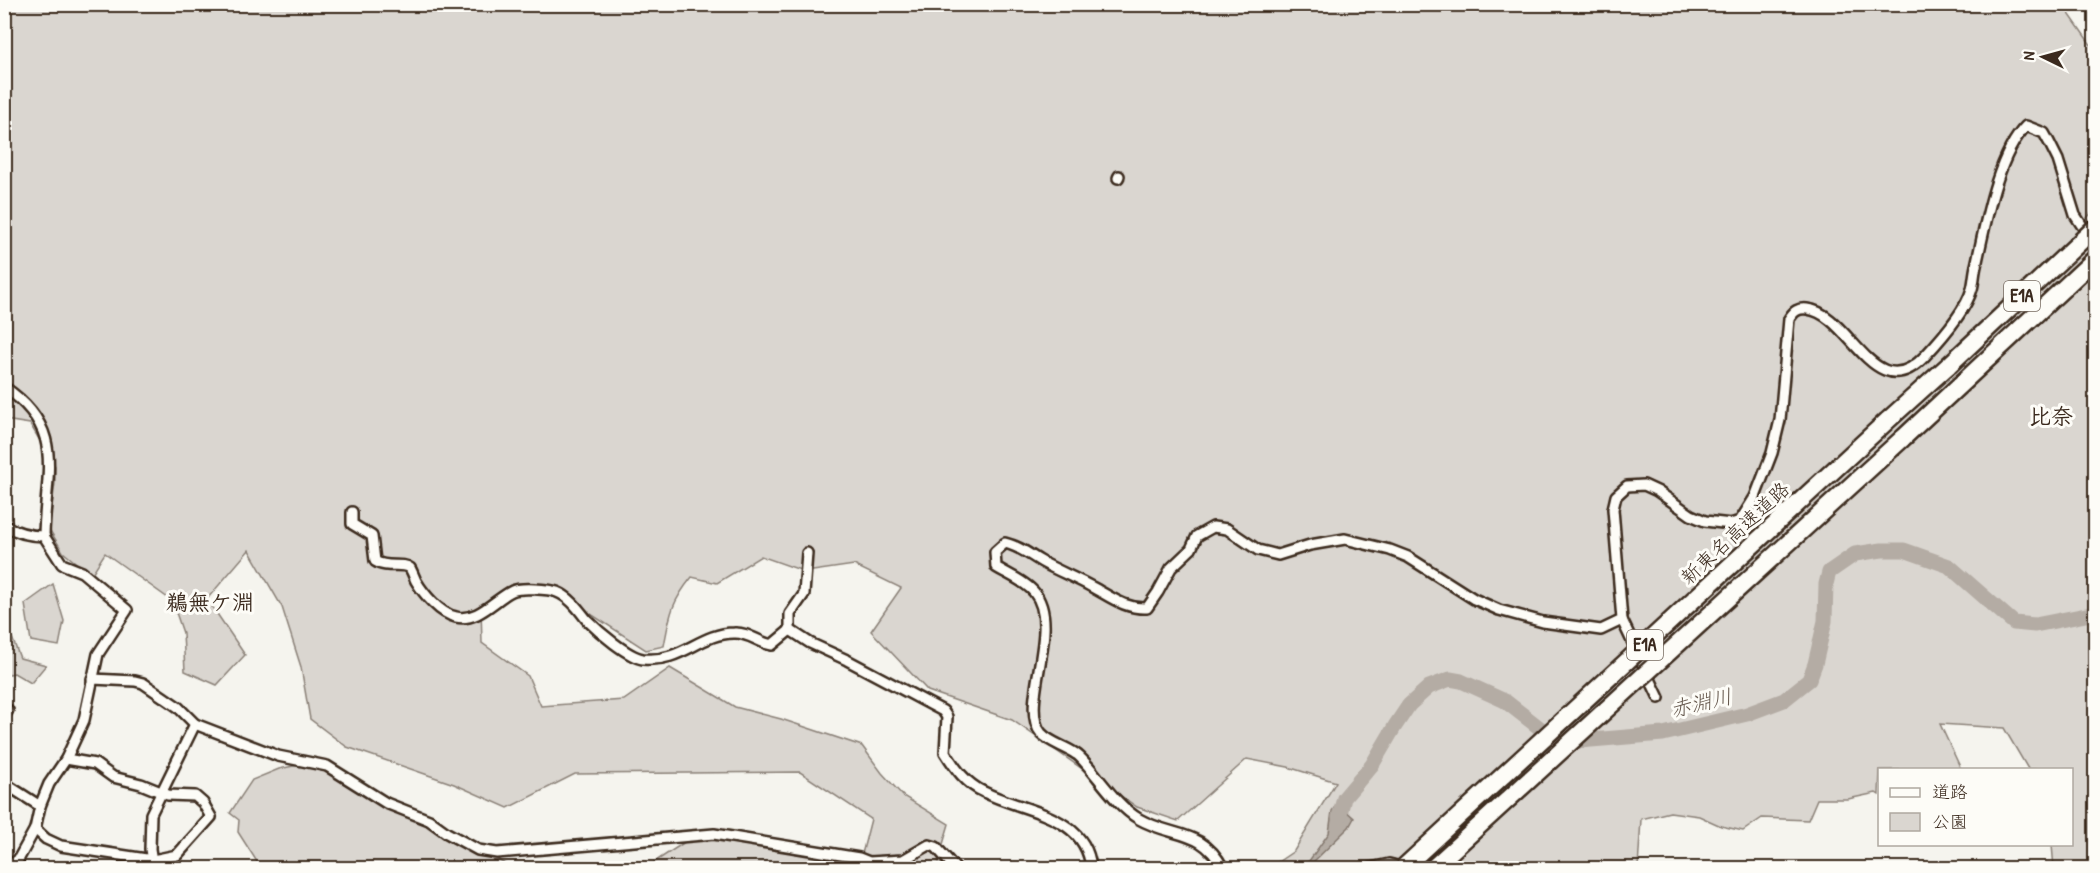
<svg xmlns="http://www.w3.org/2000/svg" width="2100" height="873" font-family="'Patrick Hand','Klee One',sans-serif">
  <rect width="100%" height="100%" fill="#f5f4ee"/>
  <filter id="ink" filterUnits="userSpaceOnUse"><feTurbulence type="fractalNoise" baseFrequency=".0167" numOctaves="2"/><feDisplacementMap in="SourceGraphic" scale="12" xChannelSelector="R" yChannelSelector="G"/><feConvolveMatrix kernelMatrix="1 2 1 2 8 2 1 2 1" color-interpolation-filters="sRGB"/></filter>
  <g filter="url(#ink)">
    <g fill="#dad6d0" stroke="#8a8077" stroke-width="1.5">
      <path d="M4,5H2063L2096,52L2095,209L2087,218L2091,283L2096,292L2095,868H2054L2052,845L2072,844V770L2028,769L2004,728L1940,724L1961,769L1880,770L1879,795L1876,793L1848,799H1817L1808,820L1762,818L1743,831L1721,826L1699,816L1670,812L1641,819L1638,868H1405L1394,859L1364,862L1355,868H1269L1294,851L1336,782L1288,767L1247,759L1178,821L1137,807L1012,720L928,691L871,631L901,588L854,565L806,572L761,556L717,583L692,577C671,603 670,614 664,646L646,650L548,586L518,583L481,608L482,643L528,676L541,706L624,700L670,668L735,707L781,719L862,746L882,773L903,796L949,824L938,861L947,868H637L653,863L685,842L715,838L764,844L813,856L862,854L871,819L800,772L575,774L508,808L454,784L347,747L310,719L301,667L282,607L249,550L207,599L245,655L217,685L185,671L183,633L172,601L105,553L91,575L63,552L49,529L55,483V466L30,424L5,420Z"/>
      <path d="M53,584L64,621L59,646L31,641L25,604Z"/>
      <path d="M5,632L11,635L20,658L46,665L31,683L14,673L5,675Z"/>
      <path d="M303,764L333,769L342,781L429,820L512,868H261L238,832L239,820L230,813L252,780L279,769Z"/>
    </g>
    <path fill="#b4aca4" stroke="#84786e" stroke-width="1.5" d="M1343,795L1344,809L1354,818L1349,827L1307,868H1293L1309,861L1329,833L1332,811Z"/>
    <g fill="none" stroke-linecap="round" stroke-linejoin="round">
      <path stroke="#b4aca4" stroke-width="15" d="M1339,817L1344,798L1372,765L1395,726L1409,705L1429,687L1450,679L1461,681L1505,701L1550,736L1579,741L1663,734L1747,714L1784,700L1809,680L1815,664L1825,621L1826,584L1829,572L1855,554L1882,550H1904L1949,566L2014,623L2035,625L2096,613"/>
      <g stroke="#3b2a1e" stroke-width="14">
        <g id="minor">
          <path d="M1118,178L1119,176"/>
          <path d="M4,387C67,429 45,473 44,536"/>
          <path d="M352,512V524L372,536L375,561C386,569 403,562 410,568C412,571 414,577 416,581C423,593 440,614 456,617C478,622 495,599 512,591C520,587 549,589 557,592C570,597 579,610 587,620C598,631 628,657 643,659C681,663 700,633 734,633C748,632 759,643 772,645L790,630"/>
          <path d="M4,525C17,533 29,536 44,536L62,564L82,572L127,610L98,654L84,720L66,759L49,784L40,806L35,829L18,860L4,868"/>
          <path d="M1622,620L1659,698"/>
          <path d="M790,630L810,643L847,660L943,711L947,717L945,752C955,768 966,784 984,792C1023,812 1086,814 1091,868"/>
          <path d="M790,630V614L804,594L807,553"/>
          <path d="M92,679L135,681L143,683L178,707L195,724L278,756L327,766L386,803L429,820L447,833L478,850L497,853L714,834L859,858L869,862L903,860L929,845L936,847L955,868"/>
          <path d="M4,716L8,710"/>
          <path d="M4,783L40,806"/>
          <path d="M35,829L46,839L61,846L153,860L177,855L211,817L203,803L195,796L168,795L141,784L113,777L95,764L66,759"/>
          <path d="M153,868L150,849L151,814L195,724"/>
          <path d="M1223,868C1202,828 1172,838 1139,819C1119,807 1104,785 1089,767C1085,763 1081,757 1076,754C1065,746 1050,743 1041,733C1018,706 1063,626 1034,592C1025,581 1007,574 996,567L995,552L1005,543C1021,547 1028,554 1042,562C1058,571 1076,578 1092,587C1111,597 1125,609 1147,608L1158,592L1171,568L1191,549L1197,536L1213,527L1227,529L1258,550L1278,555L1310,545L1345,539L1390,550L1408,557L1474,599L1499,610L1543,622L1601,630L1622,620L1613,509L1616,496L1627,486L1644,485L1657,491L1691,515L1705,521L1731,524L1740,521L1755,497L1772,453L1780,420L1789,319C1794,311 1798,308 1807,309C1850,313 1875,410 1925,356C1940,340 1966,310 1972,289C1974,282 1974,274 1976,266C1985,226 1997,155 2026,126L2044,133L2049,142L2058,160L2075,215L2096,247"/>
          <path d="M1371,868L1389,864L1405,868"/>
        </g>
      </g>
      <g stroke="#3b2a1e" stroke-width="21">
        <g id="motorway">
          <path d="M1887,421L1949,365"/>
          <path d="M1902,439L2096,258"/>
        </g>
      </g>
      <use href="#minor" stroke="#fdfcf7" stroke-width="9"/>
      <use href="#motorway" stroke="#fdfcf7" stroke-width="16"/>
      <g stroke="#3b2a1e" stroke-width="21" stroke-linecap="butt">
        <g id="motorway-bridge">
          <path d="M1949,365L2096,227"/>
          <path d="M1403,868L1887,421"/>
          <path d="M1433,868L1902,439"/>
        </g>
      </g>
      <use href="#motorway-bridge" stroke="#fdfcf7" stroke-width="16"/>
    </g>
  </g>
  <g text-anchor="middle" stroke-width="6" stroke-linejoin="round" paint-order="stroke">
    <g fill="#fdfcf7" stroke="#75695f" stroke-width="1.5">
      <rect x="2004" y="281" width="36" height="30" rx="4.5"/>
      <rect x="1627" y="630" width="36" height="30" rx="4.5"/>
    </g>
    <g font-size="18" font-weight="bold" fill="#3b2a1e">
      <text x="2022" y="302">E1A</text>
      <text x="1645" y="651">E1A</text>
    </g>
    <g font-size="20" fill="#3b2a1e" stroke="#fdfcf7">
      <text transform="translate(1735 533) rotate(-43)" y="7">新東名高速道路</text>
    </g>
    <g font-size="21" font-style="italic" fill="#65584d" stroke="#fdfcf7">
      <text transform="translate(1701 703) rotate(-13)" y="7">赤淵川</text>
    </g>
    <g font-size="22" font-weight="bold" fill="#3b2a1e" stroke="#fdfcf7">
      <text x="2051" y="424">比奈</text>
      <text x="210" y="610">鵜無ケ淵</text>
    </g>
  </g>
  <rect width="2100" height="873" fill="none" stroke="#fdfcf7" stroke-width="24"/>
  <rect x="12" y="12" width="2076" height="849" fill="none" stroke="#3b2a1e" stroke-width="2" filter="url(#ink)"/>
  <rect x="1878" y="768" width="195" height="78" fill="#fdfcf7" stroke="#afa8a0" stroke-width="1.5"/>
  <rect x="1890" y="788" width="30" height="9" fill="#fdfcf7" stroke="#afa8a0" stroke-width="1.5"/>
  <text x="1932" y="798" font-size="18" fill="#3b2a1e">道路</text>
  <rect x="1890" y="813" width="30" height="18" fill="#dad6d0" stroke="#afa8a0" stroke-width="1.5"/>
  <text x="1932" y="828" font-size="18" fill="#3b2a1e">公園</text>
  <g transform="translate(2043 57) rotate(275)" stroke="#fdfcf7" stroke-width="4.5" paint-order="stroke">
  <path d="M0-4.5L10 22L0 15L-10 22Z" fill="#3b2a1e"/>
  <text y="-9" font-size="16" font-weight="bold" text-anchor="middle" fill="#3b2a1e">N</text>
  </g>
</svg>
